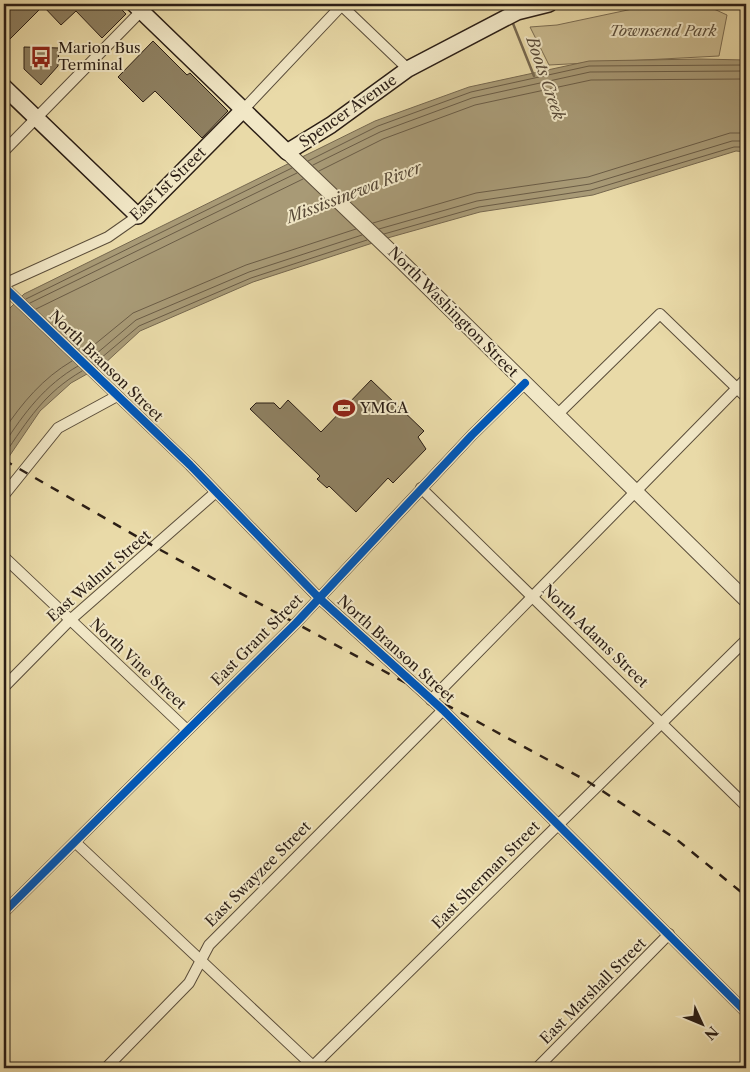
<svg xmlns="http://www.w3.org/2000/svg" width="750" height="1072" font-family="'Libre Caslon Text',serif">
  <rect width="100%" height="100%" fill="#e9daa8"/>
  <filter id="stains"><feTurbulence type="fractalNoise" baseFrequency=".004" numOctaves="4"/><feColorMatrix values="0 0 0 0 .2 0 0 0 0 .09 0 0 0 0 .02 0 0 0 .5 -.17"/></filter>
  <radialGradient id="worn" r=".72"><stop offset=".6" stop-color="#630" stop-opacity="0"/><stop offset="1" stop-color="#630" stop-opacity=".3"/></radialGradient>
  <path fill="#c9ba8f" stroke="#7a6c52" d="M656,4H703L727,15L719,56L549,65L530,27L557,25Z"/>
  <path fill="#a89a76" stroke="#76684f" d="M700,59L746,60V152L736,151L593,195L480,212L391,237L253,282L140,331L103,365L71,383L40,411L4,464V314L24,294L375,121L469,87L589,61Z"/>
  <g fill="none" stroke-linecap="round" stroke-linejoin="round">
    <g stroke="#6a5c46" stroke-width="1">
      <path d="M308,161L378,126L471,92L589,66L746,65"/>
      <path d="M313,165L380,132L472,98L590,72L746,71"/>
      <path d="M319,171L383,139L475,105L591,80L746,79"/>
      <path d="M373,223L476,193L588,177L730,133H746"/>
      <path d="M379,229L477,201L590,184L732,141H746"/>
      <path d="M384,234L479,207L591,190L734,147H746"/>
      <path d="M26,299L292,168"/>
      <path d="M30,303L297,173"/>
      <path d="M36,309L303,179"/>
      <path d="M83,354L133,313L246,265L356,229"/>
      <path d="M89,360L136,320L249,272L362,235"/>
      <path d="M94,364L139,326L251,278L367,240"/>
      <path d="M4,430C22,403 43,378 72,361"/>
      <path d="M4,444C24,413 45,385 78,366"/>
      <path d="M4,455C28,420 44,393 82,371"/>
    </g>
    <g stroke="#76684f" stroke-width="2.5">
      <path d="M504,4L508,11"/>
      <path d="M512,21L534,76"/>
    </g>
  </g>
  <g fill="#8e8061" stroke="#2b1e15">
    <path d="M4,4H116L126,14L102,38L76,11L61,25L43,6L4,45Z"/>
    <path d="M153,41L187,75L190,73L228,111L202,138L155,91L143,102L118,77Z"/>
    <path d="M24,47L59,48L58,66L41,85L24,69Z"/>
    <path d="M371,380L424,431L418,437L426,449L393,483L388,478L356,512L329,486L327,488L317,479L320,476L250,409L256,403H274L280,409L288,400L321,432Z"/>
  </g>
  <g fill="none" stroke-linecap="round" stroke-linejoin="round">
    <g stroke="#5a4d3a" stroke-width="12">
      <g id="minor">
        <path d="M340,4L408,69"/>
        <path d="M242,111L343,4"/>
        <path d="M4,151L148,4"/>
        <path d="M4,284L108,237L138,216"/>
        <path d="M4,287L190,465L319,598L443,710L746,1012"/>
        <path d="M558,414L660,314L746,397"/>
        <path d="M421,488L746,806"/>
        <path d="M4,495L58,428L117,396"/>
        <path d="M4,557L187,730"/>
        <path d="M5,686L69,621L216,492"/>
        <path d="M431,700L746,379"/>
        <path d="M75,842L315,1068"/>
        <path d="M4,912L296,623L472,435L525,383"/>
        <path d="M106,1068L189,983L209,945L443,710"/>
        <path d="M311,1068L746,640"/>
        <path d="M537,1068L669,934"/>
      </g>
    </g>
    <g stroke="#5a4d3a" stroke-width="16">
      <path id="tertiary" d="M287,152L402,262L746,600"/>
    </g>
    <g stroke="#2b1e15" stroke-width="18">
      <g id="secondary">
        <path d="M134,4L287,152L331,125L408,69L517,12L549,4"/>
        <path d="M4,87L138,216L242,111"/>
      </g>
    </g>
    <use href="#minor" stroke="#f1e7c6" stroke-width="10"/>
    <use href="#tertiary" stroke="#f1e7c6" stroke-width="14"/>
    <use href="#secondary" stroke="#f1e7c6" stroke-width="15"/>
    <path stroke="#2b1e15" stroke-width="2.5" stroke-dasharray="9 9" stroke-linecap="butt" d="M4,460L155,547L587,781L676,839L746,896"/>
    <g stroke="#f1e7c6" stroke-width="11">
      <g id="cycleway">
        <path d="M4,287L190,465L319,598L443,710L746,1012"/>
        <path d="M4,912L296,623L472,435L525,383"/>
      </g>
    </g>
    <use href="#cycleway" stroke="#0057b8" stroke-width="8"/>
  </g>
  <defs>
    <g id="bus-bare" transform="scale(1.725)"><path d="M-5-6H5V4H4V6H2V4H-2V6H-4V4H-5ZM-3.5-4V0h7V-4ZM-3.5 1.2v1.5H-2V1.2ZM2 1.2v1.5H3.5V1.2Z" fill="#8f2418" stroke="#f1e7c6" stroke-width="2.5" paint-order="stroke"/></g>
    <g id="stadium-bare" transform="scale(1.725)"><path d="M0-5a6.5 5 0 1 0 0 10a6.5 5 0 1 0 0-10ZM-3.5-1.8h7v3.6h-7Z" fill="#8f2418" stroke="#f1e7c6" stroke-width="2.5" paint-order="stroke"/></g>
  </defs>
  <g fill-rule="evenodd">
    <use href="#bus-bare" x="41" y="57"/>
    <use href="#stadium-bare" x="344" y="408"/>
  </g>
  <g text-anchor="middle" stroke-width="4" stroke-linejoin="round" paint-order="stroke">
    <g font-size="15" font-style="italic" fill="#5a4d3a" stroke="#f1e7c6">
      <text x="663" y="36">Townsend Park</text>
    </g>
    <g font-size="15" fill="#2b1e15" stroke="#f1e7c6" text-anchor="start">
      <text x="58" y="53">Marion Bus<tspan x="58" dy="17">Terminal</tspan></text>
      <text x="360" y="413">YMCA</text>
    </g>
    <g font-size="15" fill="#2b1e15" stroke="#f1e7c6">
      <text transform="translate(348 111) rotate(-35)" y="5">Spencer Avenue</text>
      <text transform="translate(168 184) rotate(-44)" y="5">East 1st Street</text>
      <text transform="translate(453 312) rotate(45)" y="5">North Washington Street</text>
      <text transform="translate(106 366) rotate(44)" y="5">North Branson Street</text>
      <text transform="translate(99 576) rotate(-41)" y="5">East Walnut Street</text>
      <text transform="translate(595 636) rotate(44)" y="5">North Adams Street</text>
      <text transform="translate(257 640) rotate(-45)" y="5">East Grant Street</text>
      <text transform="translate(396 649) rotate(42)" y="5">North Branson Street</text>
      <text transform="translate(138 664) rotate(43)" y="5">North Vine Street</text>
      <text transform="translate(258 874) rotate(-45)" y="5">East Swayzee Street</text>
      <text transform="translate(486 875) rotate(-45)" y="5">East Sherman Street</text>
      <text transform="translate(593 991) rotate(-45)" y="5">East Marshall Street</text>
    </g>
    <g font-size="16" font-style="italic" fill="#574937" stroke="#f1e7c6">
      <text transform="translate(546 78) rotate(71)" y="6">Boots Creek</text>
      <text transform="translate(354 192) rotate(-21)" y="6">Mississinewa River</text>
    </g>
  </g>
  <rect width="750" height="1072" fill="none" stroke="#e9daa8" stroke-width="20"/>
  <rect x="5" y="5" width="740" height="1062" fill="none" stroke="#2b1e15" stroke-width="2.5"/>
  <rect x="10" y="10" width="730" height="1052" fill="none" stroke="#2b1e15"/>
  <g transform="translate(702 1024) rotate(134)" stroke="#f1e7c6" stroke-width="4" paint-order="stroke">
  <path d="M0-4L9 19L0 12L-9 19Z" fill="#2b1e15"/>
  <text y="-8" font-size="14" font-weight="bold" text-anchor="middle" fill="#2b1e15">N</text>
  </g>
  <rect width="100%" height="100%" filter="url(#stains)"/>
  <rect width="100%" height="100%" fill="url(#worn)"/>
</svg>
